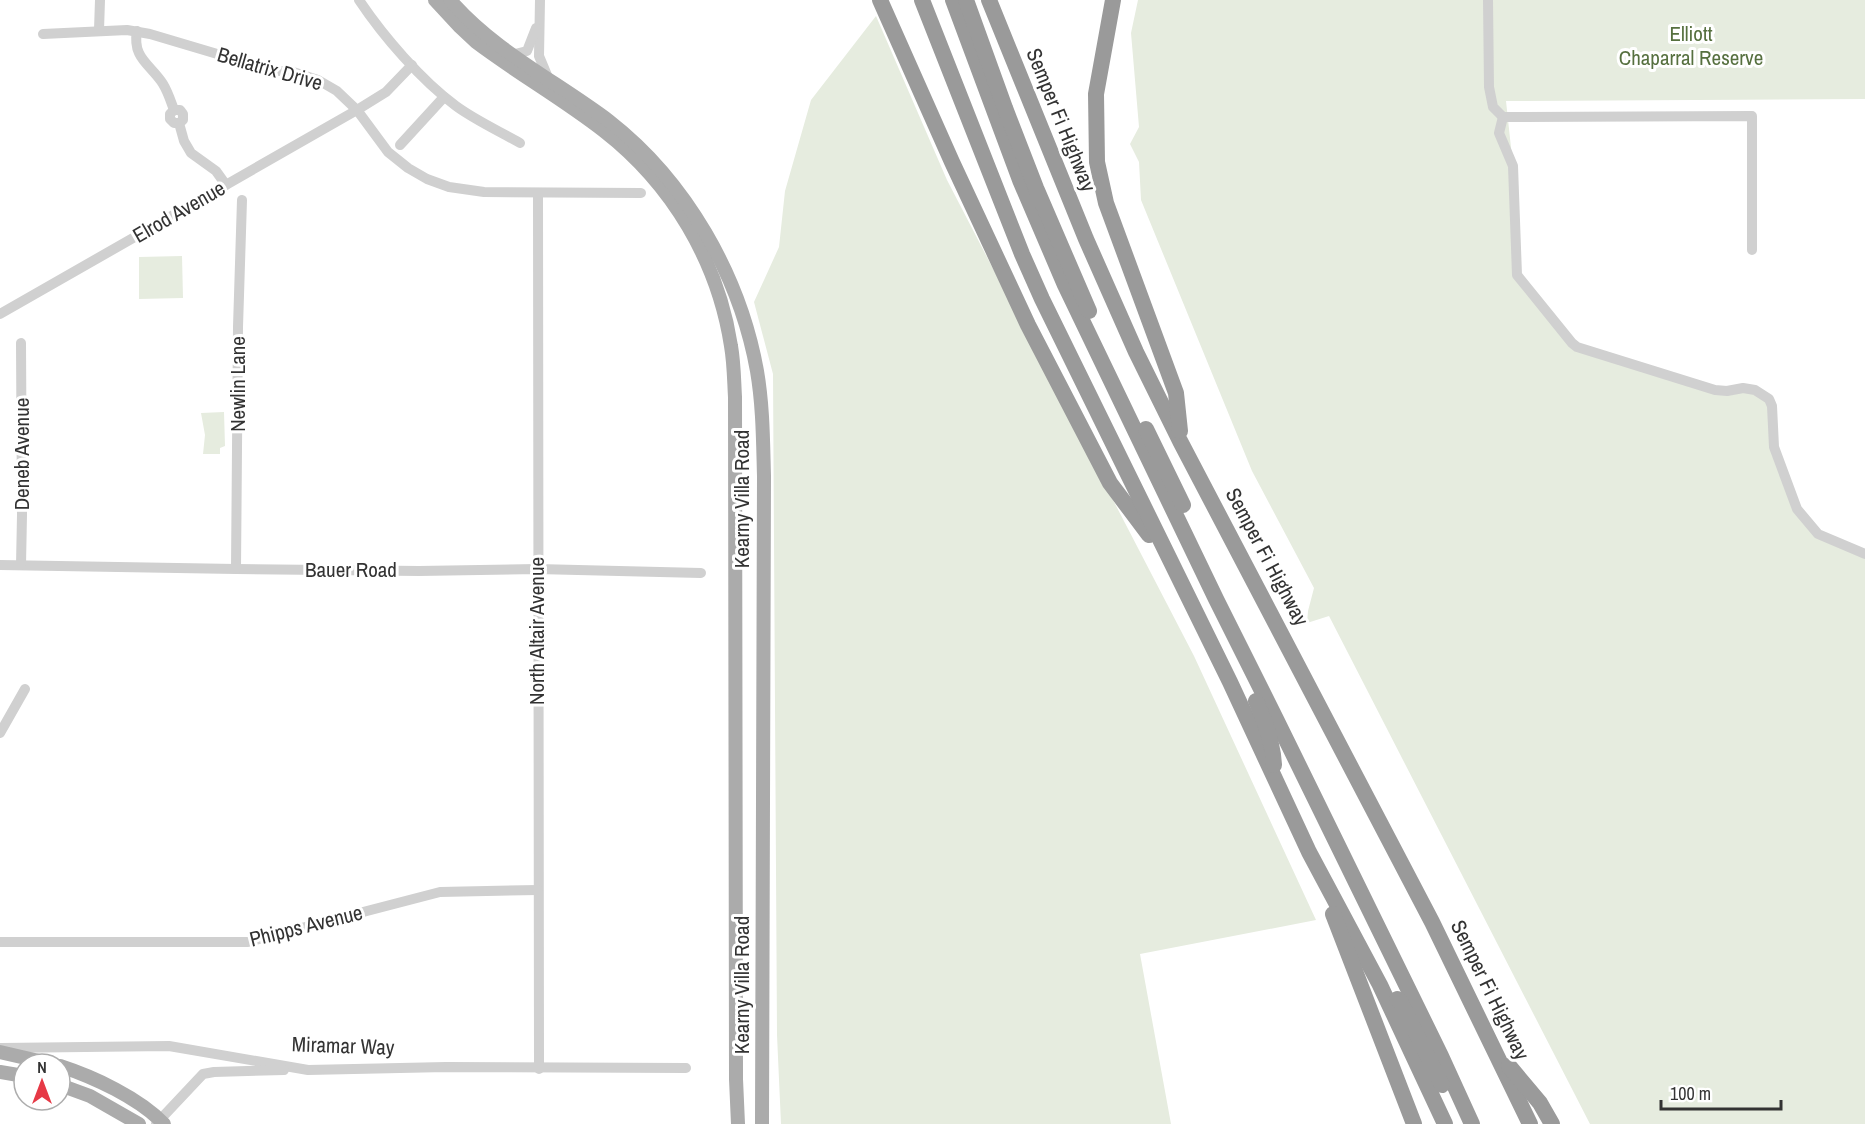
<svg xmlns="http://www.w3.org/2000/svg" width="1865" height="1124" font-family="'Archivo Narrow',sans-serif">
  <rect width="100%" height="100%" fill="#fff"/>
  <g fill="#e6ecdf">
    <path d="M1138,0H1865V99L1506,101L1513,166L1517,275L1572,343L1715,390L1743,388L1769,399L1774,447L1797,509L1818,534L1865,554V1124H1590L1329,616L1307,623L1308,611L1314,588L1252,471L1141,200L1139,162L1130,144L1139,127L1131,33Z"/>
    <path d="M876,16L947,180L1194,656L1316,920L1140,954L1171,1124H781L777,1035L773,374L754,302L779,247L785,191L811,100Z"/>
    <path d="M182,256L183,298L139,299V257Z"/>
    <path d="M224,412L225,446L220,448V454H203L205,435L201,413Z"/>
  </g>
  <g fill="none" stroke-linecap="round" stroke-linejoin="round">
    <g stroke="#d0d0d0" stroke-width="10">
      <path d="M359,0C383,36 421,80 456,106C475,120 499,131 520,143"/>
      <path d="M540,0L539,56L549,80"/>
      <path d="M1488,0L1489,87L1493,107L1503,117L1752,116V250"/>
      <path d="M99,30L100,0"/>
      <path d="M137,31C132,58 150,64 163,84C168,92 171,102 174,110"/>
      <path d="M43,34L127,30L150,34L224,56L251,67L270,71H290L318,80L337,91L357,110L388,152L408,168L427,179L449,187L484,192L641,193"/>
      <path d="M508,51L515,54L527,51L536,28"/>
      <path d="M1503,117L1499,133L1513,166L1517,275L1572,343L1577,347L1715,390L1727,391L1743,388L1755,390L1769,399L1772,406L1774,447L1797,509L1818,534L1865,554"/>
      <path d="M179,123H174L170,119V114L174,110H180L183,114V120L179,123L184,141L191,153L216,171L226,185"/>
      <path d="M400,145L444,97"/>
      <path d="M538,193L539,1069"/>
      <path d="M0,314L357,110L386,92L412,65"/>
      <path d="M0,565L236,569L419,571L537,569L701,573"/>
      <path d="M21,565L22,515L21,343"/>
      <path d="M236,569L238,327L242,200"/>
      <path d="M0,733L25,689"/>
      <path d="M0,942H248L440,892L538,890"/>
      <path d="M1,1048L169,1046L308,1070L446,1067L686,1068"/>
      <path d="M156,1124L203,1074L214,1072L284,1070"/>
    </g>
    <g stroke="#ababab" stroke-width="14">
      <path d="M435,0L460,27L476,42C517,73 563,99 604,131C672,184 718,261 731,346C734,363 734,380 735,397L736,1079L738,1124"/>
      <path d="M450,0C494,51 556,81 609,121C686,181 740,276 757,371C763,406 763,441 764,476L762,1124"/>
      <path d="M0,1052L52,1064"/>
      <path d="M60,1066C94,1077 139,1098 164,1124"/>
      <path d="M0,1072L24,1076"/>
      <path d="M60,1085L90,1096L139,1124"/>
    </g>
    <g stroke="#9a9a9a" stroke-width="16">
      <path d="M880,0L952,162L1028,325L1110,483L1149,535"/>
      <path d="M922,0L1022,254L1042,299L1230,682L1309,852L1380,985L1445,1124"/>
      <path d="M953,0L1020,180L1065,285L1216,599L1276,719L1441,1056L1472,1124"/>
      <path d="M966,0L1005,108L1036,188L1089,311"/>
      <path d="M989,0L1086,239L1136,352L1180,441L1432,922L1530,1124"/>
      <path d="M1113,0L1096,94L1097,162L1106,203L1176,393L1180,431"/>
      <path d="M1146,429L1183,505"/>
      <path d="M1256,701C1265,721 1273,742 1274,765"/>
      <path d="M1333,914L1414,1124"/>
      <path d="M1397,999L1400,1001L1442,1085"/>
      <path d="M1509,1066L1540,1103L1552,1124"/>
    </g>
  </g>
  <g text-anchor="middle" stroke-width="6" stroke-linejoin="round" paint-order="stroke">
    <g font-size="21" fill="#56703f" stroke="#fff">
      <text x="1691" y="41">Elliott<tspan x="1691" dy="24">Chaparral Reserve</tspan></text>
    </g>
    <g font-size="21" fill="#333" stroke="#fff">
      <text transform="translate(270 69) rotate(16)" y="7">Bellatrix Drive</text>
      <text transform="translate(1061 120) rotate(68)" y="7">Semper Fi Highway</text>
      <text transform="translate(179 212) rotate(-30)" y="7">Elrod Avenue</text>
      <text transform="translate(238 384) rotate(-90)" y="7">Newlin Lane</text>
      <text transform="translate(22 454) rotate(-90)" y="7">Deneb Avenue</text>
      <text transform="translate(742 499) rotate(-90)" y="7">Kearny Villa Road</text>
      <text transform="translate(1267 557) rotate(62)" y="7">Semper Fi Highway</text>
      <text x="351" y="577">Bauer Road</text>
      <text transform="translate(537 631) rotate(-90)" y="7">North Altair Avenue</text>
      <text transform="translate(306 926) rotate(-14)" y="7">Phipps Avenue</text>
      <text transform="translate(742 985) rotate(-90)" y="7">Kearny Villa Road</text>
      <text transform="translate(1490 990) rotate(64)" y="7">Semper Fi Highway</text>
      <text transform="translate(343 1046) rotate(2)" y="7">Miramar Way</text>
    </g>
  </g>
  <g transform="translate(42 1082)"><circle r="28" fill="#ffffff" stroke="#adadad" stroke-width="1.5"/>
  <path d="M0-4.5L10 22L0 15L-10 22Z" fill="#e63946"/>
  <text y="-9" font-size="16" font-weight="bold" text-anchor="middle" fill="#333333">N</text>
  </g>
  <path d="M1661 1100v9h120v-9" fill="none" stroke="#333333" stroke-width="3"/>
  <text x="1670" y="1100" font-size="18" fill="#333333" stroke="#ffffff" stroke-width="4.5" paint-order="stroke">100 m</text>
</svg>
